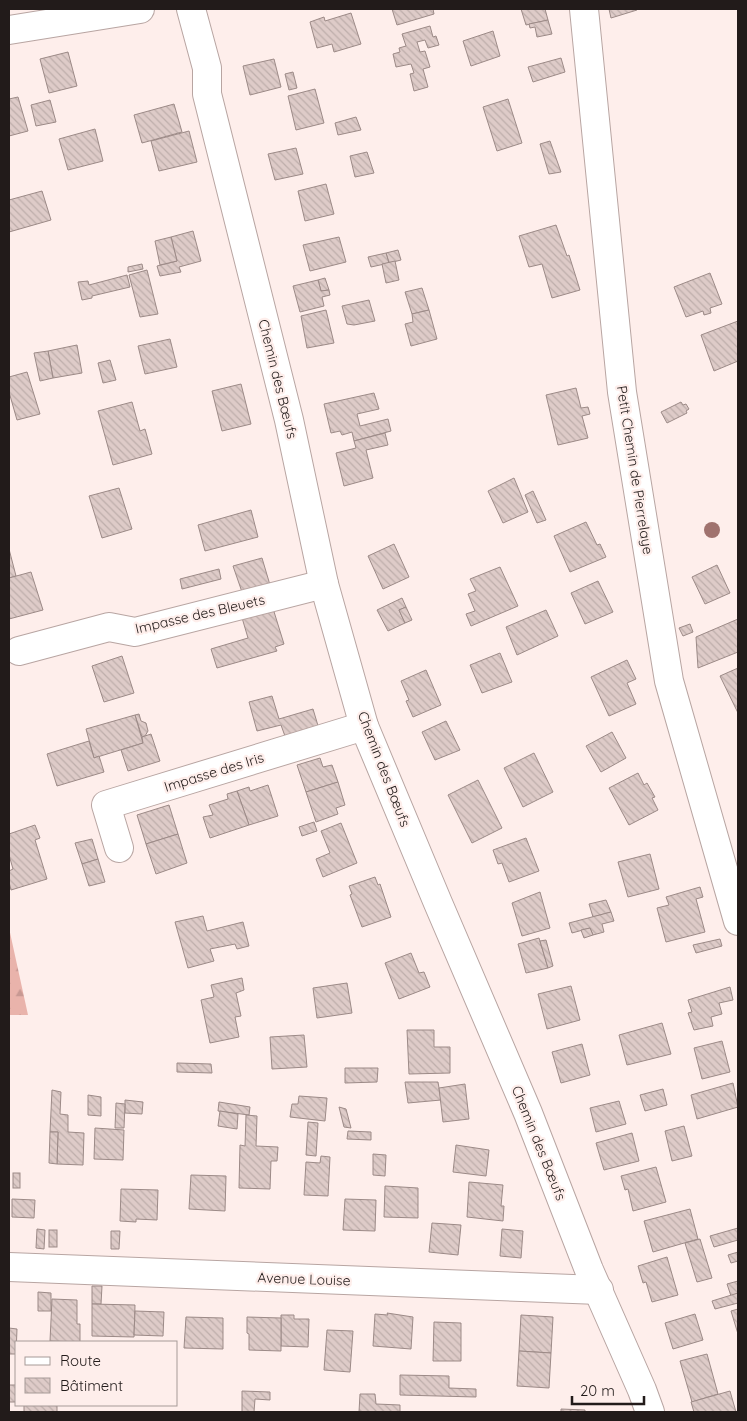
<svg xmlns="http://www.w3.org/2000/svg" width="747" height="1421" font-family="Quicksand,sans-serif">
  <defs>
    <pattern id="forest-firs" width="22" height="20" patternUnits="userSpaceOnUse" patternTransform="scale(1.25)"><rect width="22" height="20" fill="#e9b3ab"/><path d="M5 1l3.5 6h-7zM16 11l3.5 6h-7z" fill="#c89993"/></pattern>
    <pattern id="building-back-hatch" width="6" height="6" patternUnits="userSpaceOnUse" patternTransform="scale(1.25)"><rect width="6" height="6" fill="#decbc8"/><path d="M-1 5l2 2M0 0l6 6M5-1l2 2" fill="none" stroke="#beaeab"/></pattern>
  </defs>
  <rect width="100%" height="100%" fill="#feeeeb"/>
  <path fill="url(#forest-firs)" d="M9,928L28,1015H9Z"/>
  <g fill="url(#building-back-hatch)" stroke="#9c8a87">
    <path d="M392,9H433L434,14L397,25Z"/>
    <path d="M521,9H545L548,20L526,25Z"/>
    <path d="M609,9H636L637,10L611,18Z"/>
    <path d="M351,13L361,44L334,52L332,44L317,48L310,22L324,17L325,21Z"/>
    <path d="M548,20L552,34L537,37L535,27L530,28L529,24Z"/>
    <path d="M430,26L433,37L436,36L439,45L428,48L425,40L417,42L420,52L425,51L430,67L423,69L428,87L414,91L410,74L414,73L411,64L396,67L393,54L400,52L399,48L406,46L402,34Z"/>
    <path d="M493,31L500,56L471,66L463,41Z"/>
    <path d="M68,52L77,86L49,93L40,59Z"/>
    <path d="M561,58L565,72L533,82L528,67Z"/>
    <path d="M274,59L281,87L250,95L243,66Z"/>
    <path d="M293,72L297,88L289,90L285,74Z"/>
    <path d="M315,89L324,123L296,130L288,96Z"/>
    <path d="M18,97L28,131L9,136V99Z"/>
    <path d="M508,99L522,143L497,151L483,107Z"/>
    <path d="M50,100L56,122L36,126L31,105Z"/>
    <path d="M174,104L182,132L142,143L134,115Z"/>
    <path d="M356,117L361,130L338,135L335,123Z"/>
    <path d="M95,129L103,161L68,170L59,139Z"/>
    <path d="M189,131L197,162L159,171L151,141Z"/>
    <path d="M550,141L561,172L549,174L540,144Z"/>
    <path d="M296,148L303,174L275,180L268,154Z"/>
    <path d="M367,152L374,173L355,177L350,156Z"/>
    <path d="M326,184L334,214L305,221L298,191Z"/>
    <path d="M42,191L51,220L9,232V200Z"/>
    <path d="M556,225L567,256L569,255L580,290L552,298L542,264L529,267L519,236Z"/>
    <path d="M193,231L201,261L179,267L181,272L160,276L157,266L177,261L171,237Z"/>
    <path d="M171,237L177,261L160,265L155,241Z"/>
    <path d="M339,237L346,262L310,271L303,245Z"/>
    <path d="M398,250L401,260L389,263L386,253Z"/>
    <path d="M386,253L389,263L371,267L368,257Z"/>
    <path d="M395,261L399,280L386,283L382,264Z"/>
    <path d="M142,264L143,269L128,272V267Z"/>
    <path d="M147,270L158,314L140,317L129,275Z"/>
    <path d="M710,273L722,304L710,308L711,313L704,315L703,311L686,317L674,287Z"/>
    <path d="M127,275L130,287L92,296V298L82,300L78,282L88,281L89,285Z"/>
    <path d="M325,278L329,290L321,291L318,280Z"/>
    <path d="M318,280L321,291L329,290L330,295L322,297L324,306L300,312L293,286Z"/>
    <path d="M422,288L429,310L412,314L405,292Z"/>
    <path d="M369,300L375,321L354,325L347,324L342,306Z"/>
    <path d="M326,310L334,343L307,348L301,316Z"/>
    <path d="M429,310L437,339L411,346L405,324L413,322L412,314Z"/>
    <path d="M738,321V361L714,371L701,335Z"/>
    <path d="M170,339L177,367L145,374L138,346Z"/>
    <path d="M77,345L82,373L53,378L48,351Z"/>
    <path d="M48,351L53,378L40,381L34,353Z"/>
    <path d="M110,360L116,380L103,383L98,363Z"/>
    <path d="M27,372L40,414L17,420L9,392V377Z"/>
    <path d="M241,384L251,424L222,431L212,391Z"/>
    <path d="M576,388L581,408L588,407L590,414L582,416L588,438L558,445L546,395Z"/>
    <path d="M374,393L379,409L357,414L360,426L388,419L391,431L354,441L352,432L342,435L340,431L331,433L324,404Z"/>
    <path d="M132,402L140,431L145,429L152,454L113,465L98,411Z"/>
    <path d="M681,402L683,405L686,404L689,409L686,411L687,413L667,423L661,412Z"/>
    <path d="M385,433L388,445L366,450L373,478L344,486L336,453L356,448L354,441Z"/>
    <path d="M514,478L528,512L503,523L488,491Z"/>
    <path d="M119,488L132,529L102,538L89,496Z"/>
    <path d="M533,491L546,520L537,523L525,495Z"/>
    <path d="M251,510L258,537L205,551L198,525Z"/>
    <path d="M586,522L597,545L600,544L606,557L570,572L554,536Z"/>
    <path d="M394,544L409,577L383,589L368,556Z"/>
    <path d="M9,549L16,576L9,578Z"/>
    <path d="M262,558L270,585L242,592L233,566Z"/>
    <path d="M717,565L730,593L705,604L692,577Z"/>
    <path d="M500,567L518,606L471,626L466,614L475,611L468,594L476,591L470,579Z"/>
    <path d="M219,569L221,579L182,589L180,579Z"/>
    <path d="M31,572L43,610L9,619V578Z"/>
    <path d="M598,581L613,612L585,624L571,593Z"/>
    <path d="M402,598L406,607L399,610L405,623L388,631L377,610Z"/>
    <path d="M271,602L284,644L275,647L277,651L217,668L211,649L248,638L240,611Z"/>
    <path d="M406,607L412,620L405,623L399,610Z"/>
    <path d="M546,610L558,636L517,655L506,627Z"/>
    <path d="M738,619V652L698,668L696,637Z"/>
    <path d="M690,624L693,632L683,636L679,628Z"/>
    <path d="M500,653L512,682L482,693L470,665Z"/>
    <path d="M122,656L134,693L104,702L92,666Z"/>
    <path d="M627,660L636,679L627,683L636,704L609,716L591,677Z"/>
    <path d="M738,668V713L720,676Z"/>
    <path d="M426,670L441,705L413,717L406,701L409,700L401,681Z"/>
    <path d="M272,696L279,719L313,709L319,729L286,739L281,725L257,731L249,702Z"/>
    <path d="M139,714L141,721L146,723L148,731L145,736L142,737L135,715Z"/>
    <path d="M135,715L143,743L94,758L86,729Z"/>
    <path d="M446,721L460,750L435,760L422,732Z"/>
    <path d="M612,732L626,758L601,772L586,746Z"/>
    <path d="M151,734L160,761L128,771L121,750L143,743L142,737Z"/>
    <path d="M89,741L94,758L99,756L104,772L57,786L47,754Z"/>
    <path d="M534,753L553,792L523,807L504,768Z"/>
    <path d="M320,758L323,767L332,765L338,782L306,792L297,765Z"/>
    <path d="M638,773L644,785L647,783L655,797L652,798L658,810L629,825L609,788Z"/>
    <path d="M478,780L502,828L472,843L448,795Z"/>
    <path d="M338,782L345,805L336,808L338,814L316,822L306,792Z"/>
    <path d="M268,785L278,816L249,825L237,791L249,787L250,791Z"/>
    <path d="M237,791L249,825L210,838L203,817L213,815L209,805L228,799L227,794Z"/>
    <path d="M169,805L178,834L146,844L137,815Z"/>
    <path d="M314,822L317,831L302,836L299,827Z"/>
    <path d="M341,823L357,863L323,877L316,859L330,853L321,831Z"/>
    <path d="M35,825L40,838L35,840L47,879L11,890L9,882V871L13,869L9,855V834Z"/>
    <path d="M178,834L187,863L156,874L146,844Z"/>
    <path d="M526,838L539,871L509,882L502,863L498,864L493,850Z"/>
    <path d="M92,839L98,859L82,864L75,843Z"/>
    <path d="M650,854L659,889L628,897L618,862Z"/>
    <path d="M98,859L105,882L89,886L82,864Z"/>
    <path d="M375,877L378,885L380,884L391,917L362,927L350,895L352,894L349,886Z"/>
    <path d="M700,887L703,897L696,899L705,932L666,942L657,908L669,905L666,897Z"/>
    <path d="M540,892L550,928L522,936L512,903Z"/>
    <path d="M606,900L611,912L593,917L589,904Z"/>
    <path d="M611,912L614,921L602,924L604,932L593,935L590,928L572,933L569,923Z"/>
    <path d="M203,916L207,931L243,922L249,946L237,949L235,944L210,949L214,961L188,968L175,922Z"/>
    <path d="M590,928L593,935L584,938L581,930Z"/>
    <path d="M539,938L548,968L526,973L518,944Z"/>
    <path d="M720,939L722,946L696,953L693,945Z"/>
    <path d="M546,940L553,966L548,968L540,941Z"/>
    <path d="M411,953L419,973L424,972L430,987L399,999L385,963Z"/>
    <path d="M242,978L244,990L236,993L241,1016L235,1017L239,1037L210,1043L201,1000L214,997L211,985Z"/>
    <path d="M347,983L352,1013L317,1018L313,988Z"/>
    <path d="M571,986L580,1020L547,1029L538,994Z"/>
    <path d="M730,987L733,1000L719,1003L722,1014L711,1017L713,1026L694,1030L688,1013L692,1012L688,1000Z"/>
    <path d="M662,1023L671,1054L627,1065L619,1035Z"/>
    <path d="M407,1030H434V1047H450V1073L409,1074Z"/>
    <path d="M304,1035L307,1067L272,1069L270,1037Z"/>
    <path d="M722,1041L730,1072L702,1079L694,1048Z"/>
    <path d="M582,1044L590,1075L561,1083L552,1052Z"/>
    <path d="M177,1063L211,1064L212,1073L177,1072Z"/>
    <path d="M345,1068H378L377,1082L345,1083Z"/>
    <path d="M405,1082H438L441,1100L408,1103Z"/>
    <path d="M733,1083L738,1107L697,1119L691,1095Z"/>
    <path d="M465,1084L469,1119L443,1122L439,1088Z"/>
    <path d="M663,1089L667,1105L645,1111L640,1095Z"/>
    <path d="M52,1090L61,1092L60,1114L68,1115V1132L84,1133L83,1165L57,1164L58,1132H50Z"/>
    <path d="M88,1095L101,1097V1116L88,1115Z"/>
    <path d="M299,1096L327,1098L325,1121L290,1117L292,1104H298Z"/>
    <path d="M125,1100L143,1102L142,1114L125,1113Z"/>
    <path d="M619,1101L626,1124L596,1132L590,1108Z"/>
    <path d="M219,1102L250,1107L249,1115L218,1111Z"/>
    <path d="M116,1103L125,1104L124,1128H115Z"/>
    <path d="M339,1107L346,1109L351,1128L344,1127Z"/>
    <path d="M220,1111L238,1114L237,1129L218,1126Z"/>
    <path d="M246,1115L257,1116L256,1146L278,1147L277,1161H271L270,1189L239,1188L240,1145L245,1146Z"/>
    <path d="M308,1122L318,1123L316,1156L306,1155Z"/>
    <path d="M684,1126L692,1156L672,1161L665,1131Z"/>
    <path d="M95,1128L124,1130L123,1160L94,1159Z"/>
    <path d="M348,1131L371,1132V1140L347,1139Z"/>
    <path d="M50,1132H58L57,1164L49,1163Z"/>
    <path d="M632,1133L639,1161L604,1170L596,1143Z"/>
    <path d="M456,1145L489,1150L486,1176L453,1172Z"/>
    <path d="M373,1154L386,1155L385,1176L373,1175Z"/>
    <path d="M321,1156L330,1157L328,1196L304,1195L306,1162L320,1163Z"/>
    <path d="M656,1167L666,1202L633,1211L628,1189L625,1190L621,1176Z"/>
    <rect x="13" y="1173" width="7" height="15"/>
    <path d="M191,1175L226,1176L225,1211L189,1209Z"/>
    <path d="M469,1182L503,1185L501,1206H504L503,1221L467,1217Z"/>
    <path d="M385,1186L418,1188V1218L384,1217Z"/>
    <path d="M121,1189L158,1190L157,1220L136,1219V1222L120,1221Z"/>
    <path d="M12,1199L35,1200L34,1218L12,1217Z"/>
    <path d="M345,1199L376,1200L375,1231L343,1230Z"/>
    <path d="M690,1209L698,1239L653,1252L644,1221Z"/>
    <path d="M432,1223L461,1225L458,1255L429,1252Z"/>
    <path d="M738,1228V1240L714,1247L710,1236Z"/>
    <path d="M37,1229L45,1230L44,1249L36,1248Z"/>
    <path d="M502,1229L523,1231L521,1258L500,1256Z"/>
    <rect x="49" y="1230" width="8" height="17"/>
    <path d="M111,1231H120L119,1249H111Z"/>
    <path d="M700,1239L712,1278L697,1282L685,1243Z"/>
    <path d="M738,1252V1261L731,1263L728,1255Z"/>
    <path d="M667,1257L678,1295L652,1302L646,1282L643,1283L638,1266Z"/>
    <path d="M738,1281V1293L731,1296L727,1284Z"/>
    <path d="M92,1286H102L101,1304H92Z"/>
    <path d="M38,1292L51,1293V1311H38Z"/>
    <path d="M738,1293V1303L715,1309L712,1301Z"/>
    <path d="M52,1299L77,1300V1324H80V1342L50,1341Z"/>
    <path d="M92,1304L135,1305L134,1337L92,1336Z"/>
    <path d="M738,1309V1334L731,1311Z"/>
    <path d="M135,1311L164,1312L163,1336L134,1335Z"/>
    <path d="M387,1313L413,1317L411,1349L373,1346L375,1314L388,1315Z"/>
    <path d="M695,1314L703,1340L673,1349L665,1323Z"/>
    <path d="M281,1315H294V1319H309L308,1347L281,1346Z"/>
    <path d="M521,1315L553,1317L551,1353L519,1351Z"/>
    <path d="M186,1317L223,1318V1349L184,1348Z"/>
    <path d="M247,1317L281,1318V1351L249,1350V1334L247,1333Z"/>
    <path d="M434,1322L461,1323V1361H433Z"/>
    <path d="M9,1328L17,1329L16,1354H9Z"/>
    <path d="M327,1330L353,1331L350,1372L324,1370Z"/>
    <path d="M519,1351L551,1353L549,1388L517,1386Z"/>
    <path d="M707,1354L718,1394L692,1402L680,1361Z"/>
    <path d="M400,1375L449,1376V1388L476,1389V1397L400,1395Z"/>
    <rect x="9" y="1385" width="7" height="17"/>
    <path d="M242,1391L270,1392V1400L255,1399L254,1412H242Z"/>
    <path d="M730,1391L736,1412H694L691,1402Z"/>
    <path d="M360,1394H375L376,1404L400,1405V1412H359Z"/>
    <rect x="24" y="1405" width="33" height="7"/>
    <path d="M561,1409L585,1410V1412H561Z"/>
  </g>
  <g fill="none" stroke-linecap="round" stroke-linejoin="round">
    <g stroke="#b8a5a2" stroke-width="30">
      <g id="street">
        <path d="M584,9L622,392L669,681L738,921"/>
        <path d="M9,30L140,9"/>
        <path d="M19,651L109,627L135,632L324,584"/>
        <path d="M119,848L106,805L364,726"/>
        <path d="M9,1267L599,1290"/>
      </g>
    </g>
    <g stroke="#b8a5a2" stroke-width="30">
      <path id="secondary" d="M191,9L207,68V94L289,420L324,584L364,726L438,903L528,1113L589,1270L642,1390L650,1412"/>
    </g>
    <use href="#street" stroke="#fff" stroke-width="28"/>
    <use href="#secondary" stroke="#fff" stroke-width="28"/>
  </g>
  <circle fill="#a0726e" cx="712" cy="530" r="8"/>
  <g text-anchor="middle" stroke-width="4.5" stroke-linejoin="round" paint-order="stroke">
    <g font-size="14" fill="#221b1a" stroke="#feeeeb">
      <text transform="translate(278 379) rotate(76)" y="5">Chemin des Bœufs</text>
      <text transform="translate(635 470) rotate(81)" y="5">Petit Chemin de Pierrelaye</text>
      <text transform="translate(200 614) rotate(-13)" y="5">Impasse des Bleuets</text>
      <text transform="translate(384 769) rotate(69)" y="5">Chemin des Bœufs</text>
      <text transform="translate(214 772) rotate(-17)" y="5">Impasse des Iris</text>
      <text transform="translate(539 1143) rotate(68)" y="5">Chemin des Bœufs</text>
      <text transform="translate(304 1279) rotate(2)" y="5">Avenue Louise</text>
    </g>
  </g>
  <rect width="747" height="1421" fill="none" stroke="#221b1a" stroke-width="20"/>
  <rect x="15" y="1341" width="162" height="65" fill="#feeeeb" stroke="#a69a97"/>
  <rect x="25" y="1357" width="25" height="8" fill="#ffffff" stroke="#a69a97"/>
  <text x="60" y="1366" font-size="15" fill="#221b1a">Route</text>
  <rect x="25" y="1378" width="25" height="15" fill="url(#building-back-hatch)" stroke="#a69a97"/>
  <text x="60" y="1391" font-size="15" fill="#221b1a">Bâtiment</text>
  <path d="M572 1396v8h72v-8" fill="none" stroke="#221b1a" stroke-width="2.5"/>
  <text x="580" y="1396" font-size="15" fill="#221b1a" stroke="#feeeeb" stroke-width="4" paint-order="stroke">20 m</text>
</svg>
